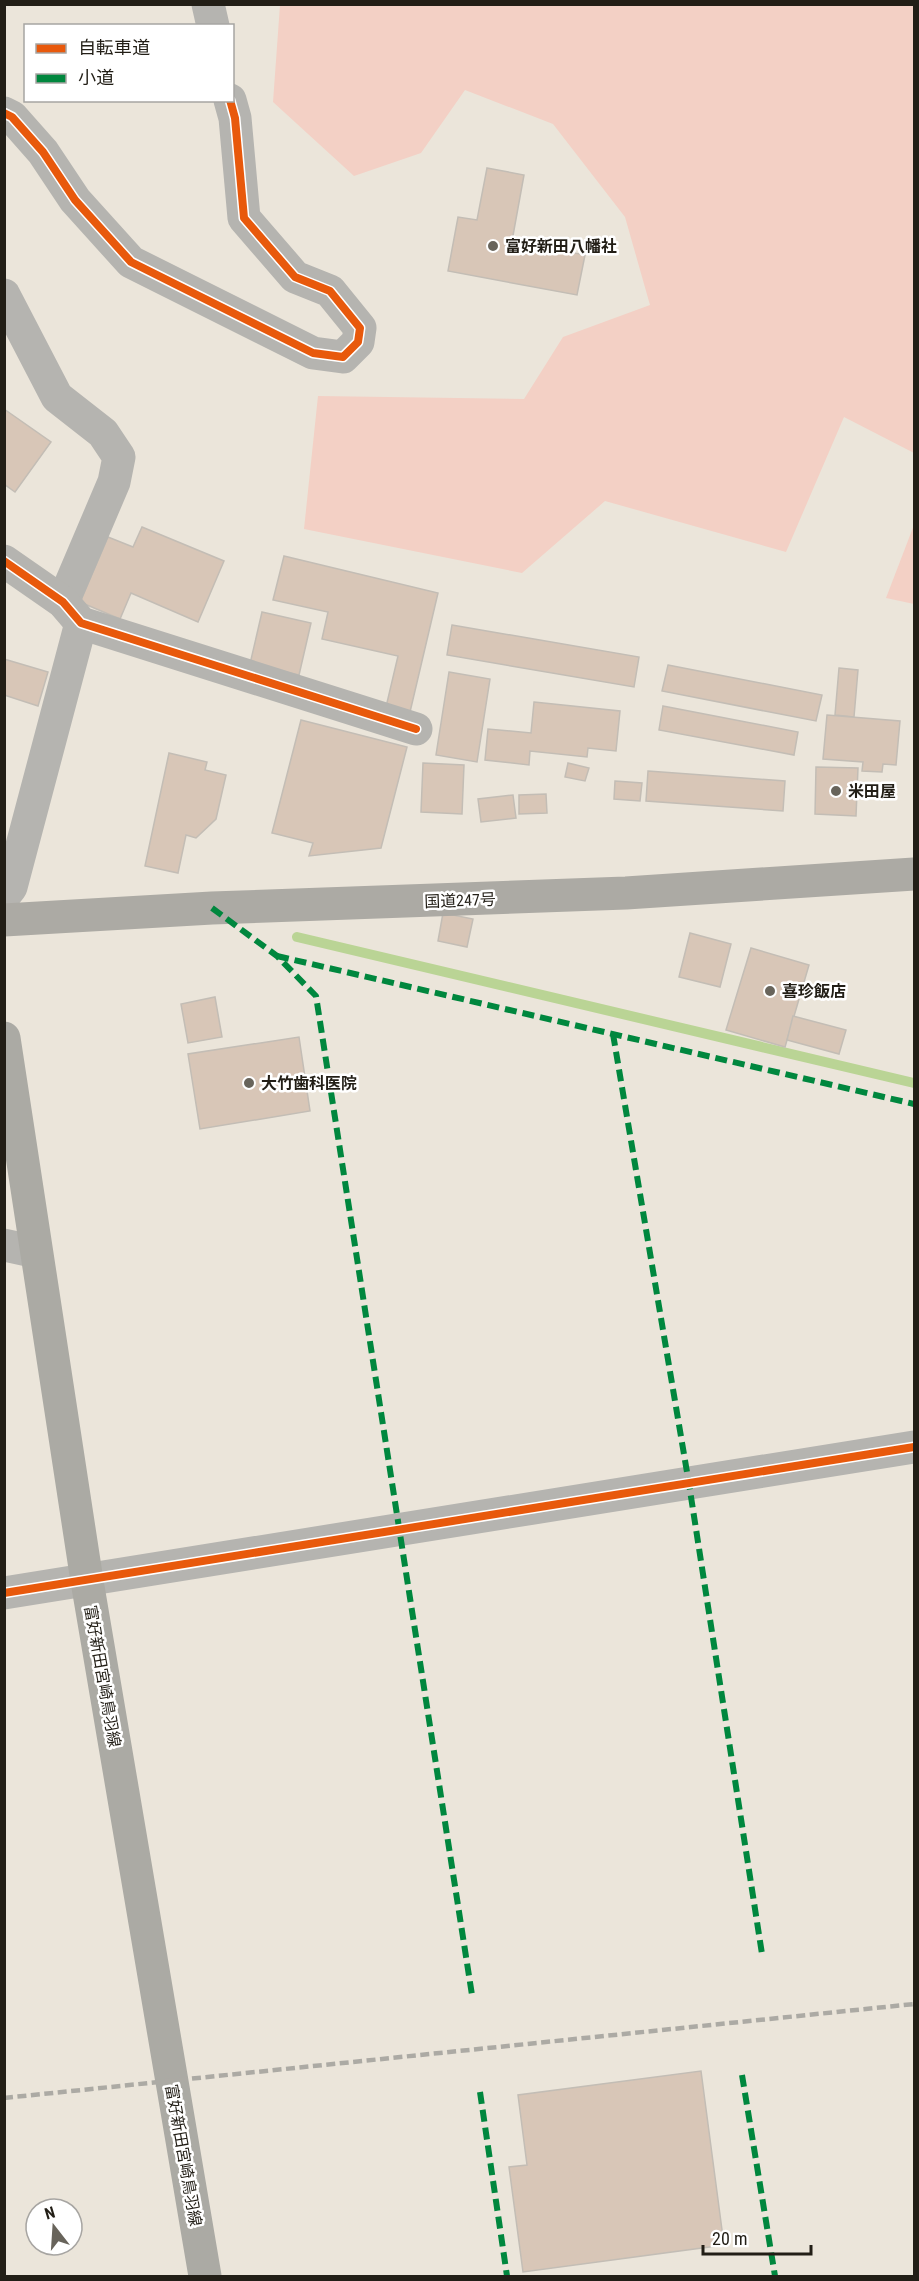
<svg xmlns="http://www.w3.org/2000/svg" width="919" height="2281" font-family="'Roboto Condensed','Noto Sans JP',sans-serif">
  <rect width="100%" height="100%" fill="#ebe5da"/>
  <g fill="#f3d0c5">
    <path d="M280,5H914V453L844,417L786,552L605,501L522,573L304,529L318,396L524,399L563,337L650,305L625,217L553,124L465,90L421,153L354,176L273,102Z"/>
    <path d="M914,525V604L886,598Z"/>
  </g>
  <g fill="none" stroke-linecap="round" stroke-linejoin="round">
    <path stroke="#bad495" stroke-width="10" d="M297,937L914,1083"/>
  </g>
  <g fill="#d8c6b7" stroke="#c3bdb5" stroke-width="1.5">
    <path d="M487,168L524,175L512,241L585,255L577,295L448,271L458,217L477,220Z"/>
    <path d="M4,409L51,442L15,492L4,484Z"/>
    <path d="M142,527L224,561L198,622L131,593L120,619L80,602L108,537L133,547Z"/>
    <path d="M284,556L438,593L410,712L386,707L398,656L322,639L328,612L273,600Z"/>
    <path d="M262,612L311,623L299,675L250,664Z"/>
    <path d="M452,625L639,657L634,687L447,655Z"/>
    <path d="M4,659L48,672L38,706L4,695Z"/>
    <path d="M668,665L822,695L816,721L662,691Z"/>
    <path d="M839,668L858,670L854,717L835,715Z"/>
    <path d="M449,672L490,679L477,762L436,755Z"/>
    <path d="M534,702L620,711L616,751L588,748L587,757L530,751L529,765L485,760L488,729L531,733Z"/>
    <path d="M663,706L798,732L794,755L659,730Z"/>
    <path d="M827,715L900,721L896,765L883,764L882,772L862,771L863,762L823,759Z"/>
    <path d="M301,720L407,747L381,848L309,856L313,843L272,833Z"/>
    <path d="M169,753L207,762L205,770L226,775L216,819L196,838L186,835L178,873L145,866Z"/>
    <path d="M423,763L464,765L462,814L421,812Z"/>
    <path d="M568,763L589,768L585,781L565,777Z"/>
    <path d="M816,767L858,768L856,816L815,814Z"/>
    <path d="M648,771L785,781L783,811L646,801Z"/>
    <path d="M615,781L642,783L640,801L614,799Z"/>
    <path d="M546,794L547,813L519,814V795Z"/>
    <path d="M513,795L516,818L481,822L478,799Z"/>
    <path d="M443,913L473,919L467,947L438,941Z"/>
    <path d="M690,933L731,944L720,987L679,977Z"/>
    <path d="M751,948L809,965L785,1047L726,1030Z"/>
    <path d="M215,997L222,1037L188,1043L181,1004Z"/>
    <path d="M793,1016L846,1030L839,1054L787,1040Z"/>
    <path d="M299,1037L310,1111L200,1129L188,1054Z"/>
    <path d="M701,2071L724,2245L523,2272L509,2167L527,2165L518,2095Z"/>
  </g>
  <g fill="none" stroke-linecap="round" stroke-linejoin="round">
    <g stroke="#b5b4b0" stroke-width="33">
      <path d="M208,4L213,26"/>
      <path d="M4,113L12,117L43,152L75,200L131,262L313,353L343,357L358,342L360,328L330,291L295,277L244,218L235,118L230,100"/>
      <path d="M4,295L57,397L103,433L119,457L114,482L63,602"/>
      <path d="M4,561L63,602L81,623L416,729"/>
      <path d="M4,896L11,887L81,623"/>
      <path d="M4,1245L36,1252"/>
      <path d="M4,1593L914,1447"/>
    </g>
    <path stroke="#abaaa4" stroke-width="33" d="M4,1038L87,1581L205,2276"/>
    <path stroke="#acaaa4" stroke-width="33" d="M4,920L212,908L626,893L914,874"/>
    <path stroke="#acaaa4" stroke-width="4.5" stroke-dasharray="9 4.5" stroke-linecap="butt" d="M4,2098L914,2004"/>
    <g stroke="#00873e" stroke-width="6" stroke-dasharray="12 6" stroke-linecap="butt">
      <path d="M212,908L277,956L316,996L472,1995"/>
      <path d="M277,956L914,1104"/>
      <path d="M613,1034L689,1484L762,1954"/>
      <path d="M742,2075L775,2276"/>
      <path d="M480,2092L507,2276"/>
    </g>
    <g stroke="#fff" stroke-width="11">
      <g id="cycleway">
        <path d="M4,113L12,117L43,152L75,200L131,262L313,353L343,357L358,342L360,328L330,291L295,277L244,218L235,118L230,100"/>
        <path d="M4,561L63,602L81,623L416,729"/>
        <path d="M4,1593L914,1447"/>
      </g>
    </g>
    <use href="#cycleway" stroke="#e8590c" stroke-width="8"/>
  </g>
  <g fill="#68645b" stroke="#fff" stroke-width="2">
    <circle cx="493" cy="246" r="6"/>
    <circle cx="836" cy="791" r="6"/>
    <circle cx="770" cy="991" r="6"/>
    <circle cx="249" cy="1083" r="6"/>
  </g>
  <g text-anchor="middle" stroke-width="5" stroke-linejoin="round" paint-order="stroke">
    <g font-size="16" font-weight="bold" fill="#221e16" stroke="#fff" text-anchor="start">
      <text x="505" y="252">富好新田八幡社</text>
      <text x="848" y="797">米田屋</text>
      <text x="782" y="997">喜珍飯店</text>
      <text x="261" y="1089">大竹歯科医院</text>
    </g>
    <g font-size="16" fill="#221e16" stroke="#fff">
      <text transform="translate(460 900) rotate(-2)" y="6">国道247号</text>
      <text transform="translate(103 1676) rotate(80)" y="6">富好新田宮崎鳥羽線</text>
      <text transform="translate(184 2155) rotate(80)" y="6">富好新田宮崎鳥羽線</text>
    </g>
  </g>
  <rect width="919" height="2281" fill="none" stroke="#221e16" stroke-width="12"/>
  <rect x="24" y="24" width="210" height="78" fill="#ffffff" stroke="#a7a5a2" stroke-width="1.5"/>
  <rect x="36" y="44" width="30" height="9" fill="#e8590c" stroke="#a7a5a2" stroke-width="1.5"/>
  <text x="78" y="54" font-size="18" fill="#221e16">自転車道</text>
  <rect x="36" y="74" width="30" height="9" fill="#00873e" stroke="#a7a5a2" stroke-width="1.5"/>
  <text x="78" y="84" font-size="18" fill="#221e16">小道</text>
  <g transform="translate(54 2227) rotate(343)"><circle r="28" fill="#ffffff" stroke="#a7a5a2" stroke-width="1.5"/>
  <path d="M0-4.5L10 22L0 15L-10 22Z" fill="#68645b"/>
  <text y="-9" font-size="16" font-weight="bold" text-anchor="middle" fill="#221e16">N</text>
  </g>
  <path d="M703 2245v9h108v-9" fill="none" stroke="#221e16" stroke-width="3"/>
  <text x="712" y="2245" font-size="18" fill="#221e16" stroke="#ffffff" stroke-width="4.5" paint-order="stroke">20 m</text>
</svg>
